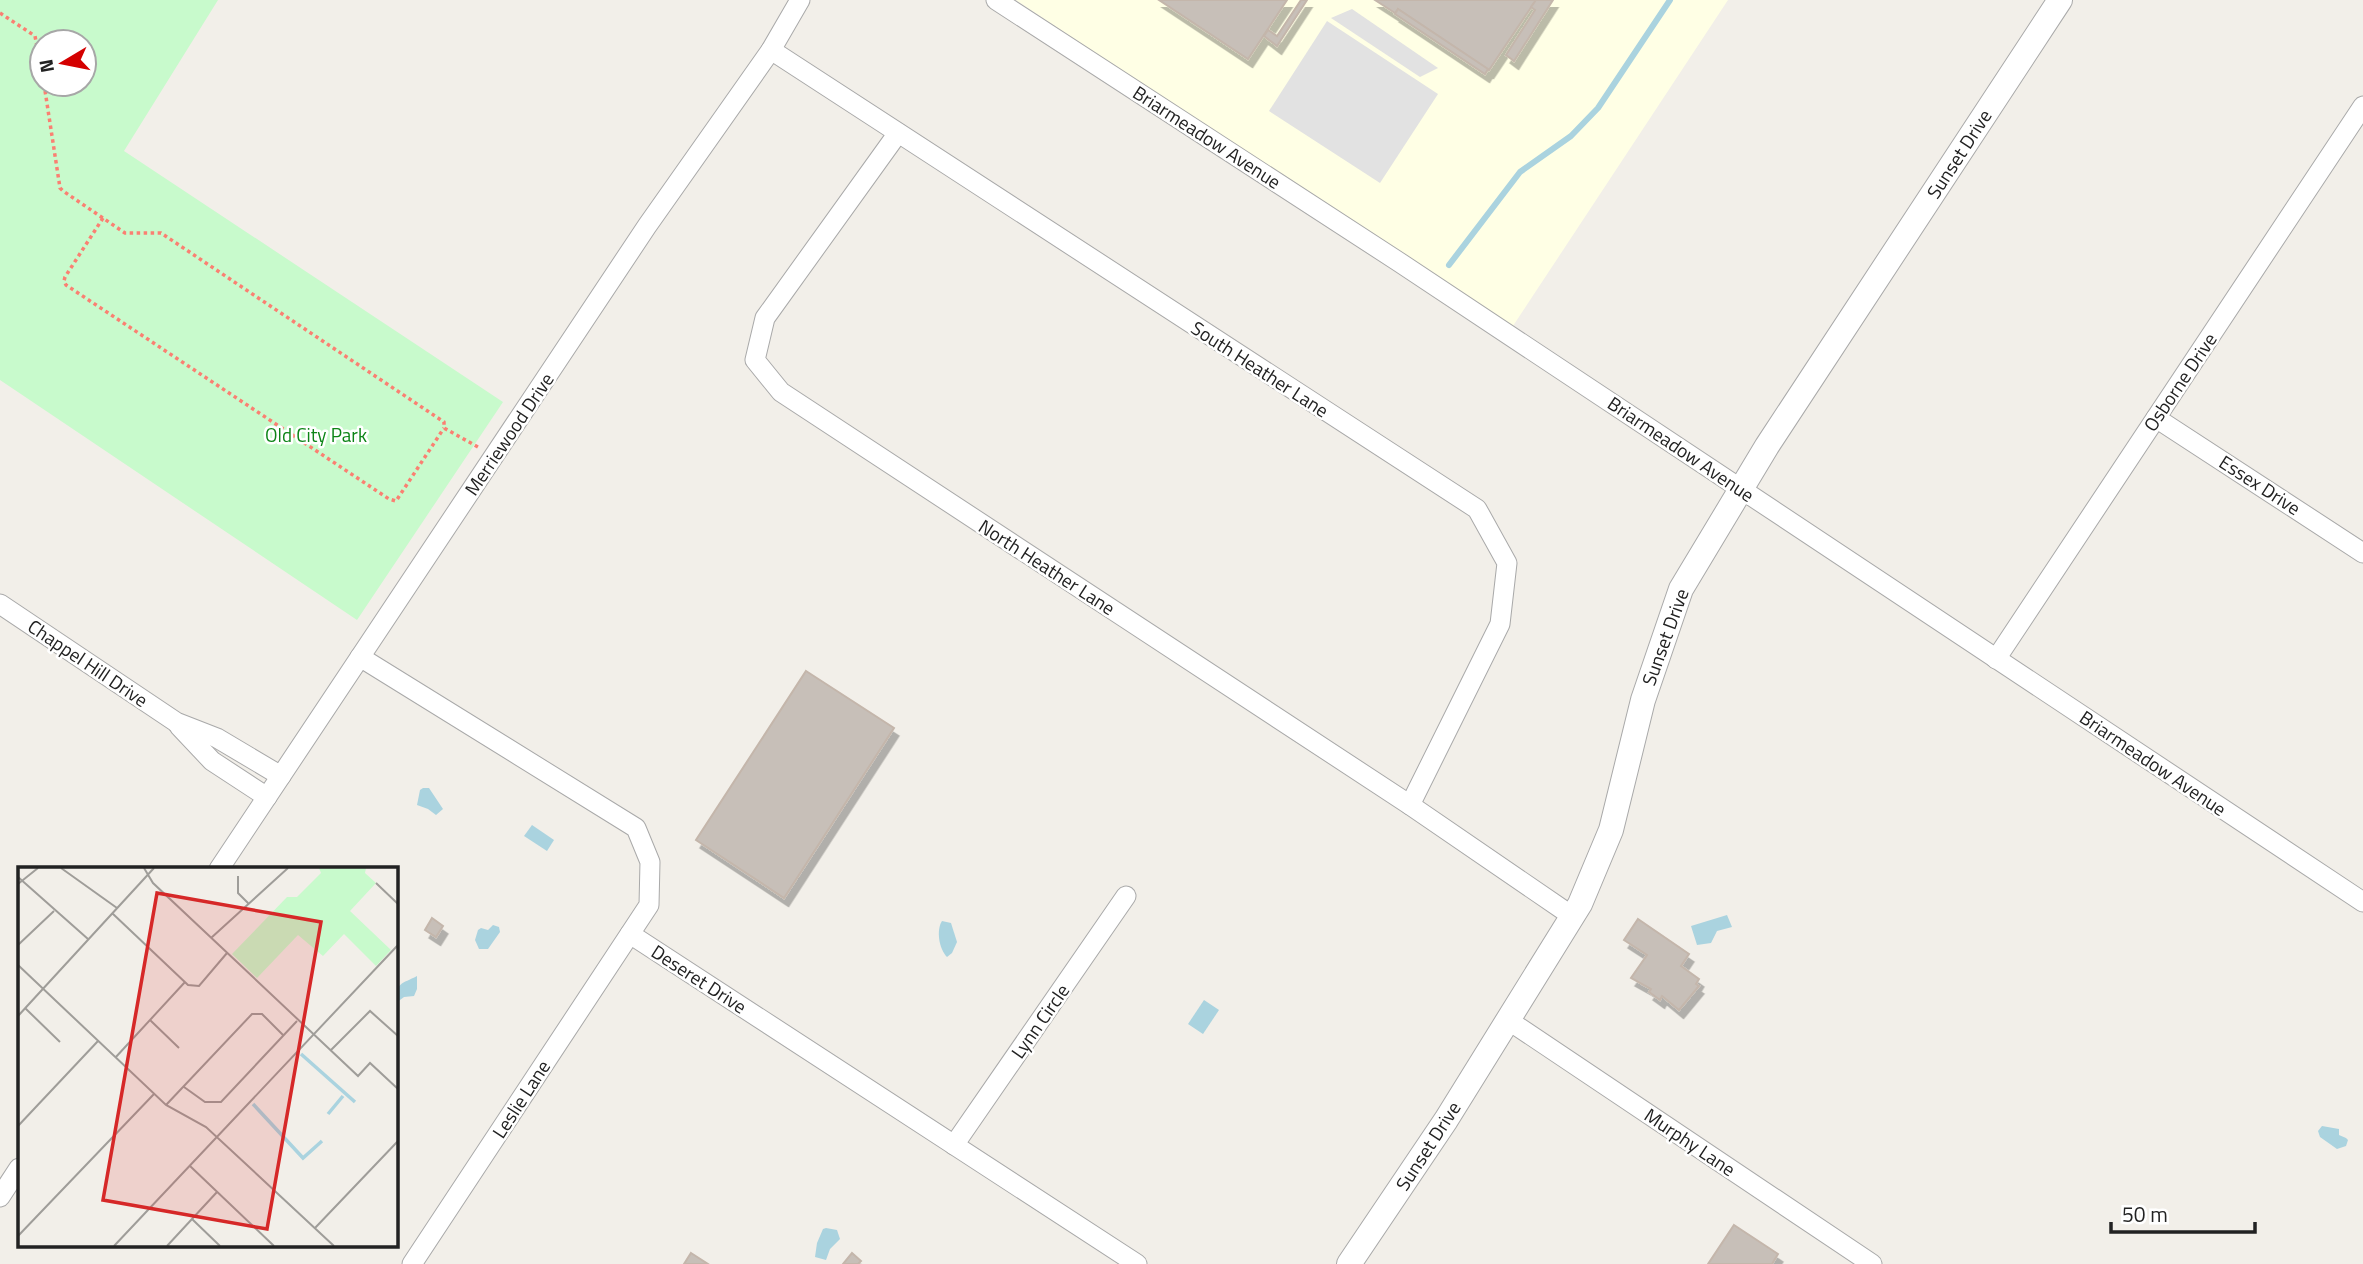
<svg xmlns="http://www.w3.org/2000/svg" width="2363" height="1264" font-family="'Titillium Web',sans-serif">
  <defs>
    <filter id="shadow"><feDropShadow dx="4.5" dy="8" stdDeviation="0" flood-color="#0004"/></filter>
  </defs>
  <rect width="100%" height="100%" fill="#f2efe9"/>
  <path fill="#ffffe5" d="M1016,0H1728L1511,329Z"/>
  <path fill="#c8facc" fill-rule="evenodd" d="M0,0H218L124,151L503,402L357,620L0,380ZM42,42H84V84H42Z"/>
  <g fill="#e2e2e2">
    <path d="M1352,9L1438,68L1420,77L1331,18Z"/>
    <path d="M1327,21L1438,94L1380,183L1269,111Z"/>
  </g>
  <g fill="#aad3df">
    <path d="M423,788H429L443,809L436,815L428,809L417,805L420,790Z"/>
    <path d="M532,825L554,840L547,851L524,836Z"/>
    <path d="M1727,915L1732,927L1717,931L1711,943L1697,945L1691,926Z"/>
    <path d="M942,921L951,923L957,942L952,953L947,957C939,949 936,930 942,921Z"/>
    <path d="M493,925L499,927L500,932L488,949H479L475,940L478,930L481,928L488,930Z"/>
    <path d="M417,976V989L414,996L404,997L396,1003C395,982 402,984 417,976Z"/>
    <path d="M1204,1000L1219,1010L1203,1034L1188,1024Z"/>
    <path d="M2322,1126L2339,1129V1135L2346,1138L2348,1140L2346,1146L2337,1149L2320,1137L2318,1131Z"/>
    <path d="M826,1228L837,1230L840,1239L830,1249L826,1260L815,1257L817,1243L823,1229Z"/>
  </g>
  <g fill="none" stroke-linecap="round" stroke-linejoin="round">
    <path stroke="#aad3df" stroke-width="6" d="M1449,265L1520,172L1571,136L1598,108L1670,0"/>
  </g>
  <g fill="#c7bfb8" stroke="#c4b6ab" stroke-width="2" filter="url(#shadow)">
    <path d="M1159,0H1287L1248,59Z"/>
    <path d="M1301,0H1307L1277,46L1264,36L1268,30L1277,36Z"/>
    <path d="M1375,0H1536L1489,70L1398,9L1395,13Z"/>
    <path d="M1536,0H1553L1514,61L1506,55L1535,10L1531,7Z"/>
    <path d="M1398,9L1488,69L1485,74L1395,14Z"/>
    <path d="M806,671L894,728L784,898L696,840Z"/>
    <path d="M432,918L443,926L436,937L425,930Z"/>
    <path d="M1638,919L1689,954L1681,966L1699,979L1696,984L1699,986L1679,1010L1662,996L1660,1000L1649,992L1651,989L1631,978L1647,955L1624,940Z"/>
    <path d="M1734,1225L1778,1254L1772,1264H1708Z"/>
    <path d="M691,1253L708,1264H684Z"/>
    <path d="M852,1253L861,1261L858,1264H843Z"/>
  </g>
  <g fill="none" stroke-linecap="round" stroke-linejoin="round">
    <g stroke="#a9a9a9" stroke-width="21">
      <g id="minor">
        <path d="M996,0L1399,262L2363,902"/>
        <path d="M771,50L1477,509L1507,563L1500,624L1410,805"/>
        <path d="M898,133L765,318L755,360L781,392L1410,805L1572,916"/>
        <path d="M2156,418L2363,553"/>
        <path d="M0,604L176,722L217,738L281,776"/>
        <path d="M360,657L636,828L650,862L649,905L412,1264"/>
        <path d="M1996,659L2363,106"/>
        <path d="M179,726L212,761L267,797"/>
        <path d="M219,869L647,226L771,50L800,0"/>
        <path d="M630,934L1137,1264"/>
        <path d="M1508,1020L1872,1264"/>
        <path d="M954,1145L1126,896"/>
        <path d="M0,1197L19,1168"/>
      </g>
    </g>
    <g stroke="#a9a9a9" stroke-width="26">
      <path id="tertiary" d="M1349,1264L1446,1120L1580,904L1611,830L1643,700L1681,589L1767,446L2060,0"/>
    </g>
    <g stroke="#fa8072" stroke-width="3.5" stroke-dasharray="3.5 3.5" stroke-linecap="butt">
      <path d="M0,13L35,36L42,72"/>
      <path d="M44,84L60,188L63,191L125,233H161L444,422V428L478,447"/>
      <path d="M103,218L65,277L64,281L66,285L389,499L396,501L398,498L444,428"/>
    </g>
    <use href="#minor" stroke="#fff" stroke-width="19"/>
    <use href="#tertiary" stroke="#fff" stroke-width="24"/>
  </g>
  <g text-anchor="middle" stroke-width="5" stroke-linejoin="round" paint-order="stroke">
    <g font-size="19" fill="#222" stroke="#fff">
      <text transform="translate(1207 137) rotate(33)" y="7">Briarmeadow Avenue</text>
      <text transform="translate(1959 154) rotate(-57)" y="7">Sunset Drive</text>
      <text transform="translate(1260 369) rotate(33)" y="7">South Heather Lane</text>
      <text transform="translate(2180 382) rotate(-56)" y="7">Osborne Drive</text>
      <text transform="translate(509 434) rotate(-56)" y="7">Merriewood Drive</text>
      <text transform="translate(1681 449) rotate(34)" y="7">Briarmeadow Avenue</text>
      <text transform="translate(2260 485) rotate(33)" y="7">Essex Drive</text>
      <text transform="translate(1047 567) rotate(33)" y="7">North Heather Lane</text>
      <text transform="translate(1665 637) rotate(-70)" y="7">Sunset Drive</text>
      <text transform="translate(88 663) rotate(34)" y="7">Chappel Hill Drive</text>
      <text transform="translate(2153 763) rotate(34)" y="7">Briarmeadow Avenue</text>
      <text transform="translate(699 979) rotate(33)" y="7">Deseret Drive</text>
      <text transform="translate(1040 1021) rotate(-55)" y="7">Lynn Circle</text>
      <text transform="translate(521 1099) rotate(-57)" y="7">Leslie Lane</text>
      <text transform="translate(1690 1142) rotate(34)" y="7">Murphy Lane</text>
      <text transform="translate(1428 1146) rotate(-57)" y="7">Sunset Drive</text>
    </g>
    <g font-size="19" fill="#0c8416" stroke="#fff">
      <text x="316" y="442">Old City Park</text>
    </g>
  </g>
  <g transform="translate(18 867)">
    <rect width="380" height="380" fill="#f2efe9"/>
    <path d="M301,1H348L347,6L358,16L332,44L373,83L358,99L326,67L305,89L280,68L239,111L214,87L269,30H279L303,6Z" fill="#c8facc"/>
    <path fill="none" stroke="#aad3df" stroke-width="3.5" d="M283,187L337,235M235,237L285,291L304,274M310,247L325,229"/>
    <path fill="none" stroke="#9f9d99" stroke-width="2" d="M43,1L99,41M126,1L135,16L340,209L352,196L380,222M220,9V26L230,36M0,10L70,72M358,16L380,37M0,17L20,1M94,46L170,118L181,119L209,86M193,71L270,1M0,78L36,44M0,98L148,238L188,260L316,379M7,141L42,175M0,149L136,1M132,153L161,181M313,183L352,144L380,169M97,191L167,115M166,220L187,235H203L279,154M148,238L234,147H244L265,168M0,259L80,174M172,299L256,379M174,352L202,379M297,361L380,274M0,369L136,227M96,379L380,78M149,379L199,325"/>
    <path fill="#d62828" fill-opacity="0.15" stroke="#d62828" stroke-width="3.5" d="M139,26L303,55L249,362L85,333Z"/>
    <rect width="380" height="380" fill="none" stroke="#222" stroke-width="3.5"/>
  </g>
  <g transform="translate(63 63) rotate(260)"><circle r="33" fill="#ffffff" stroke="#a7a7a7" stroke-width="2"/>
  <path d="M0-5L12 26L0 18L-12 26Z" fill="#d40000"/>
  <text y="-10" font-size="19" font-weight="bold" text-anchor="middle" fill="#222222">N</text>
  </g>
  <path d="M2111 1222v10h144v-10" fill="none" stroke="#222222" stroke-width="3.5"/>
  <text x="2122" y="1222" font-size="21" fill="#222222" stroke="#ffffff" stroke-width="5" paint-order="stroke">50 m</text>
</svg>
